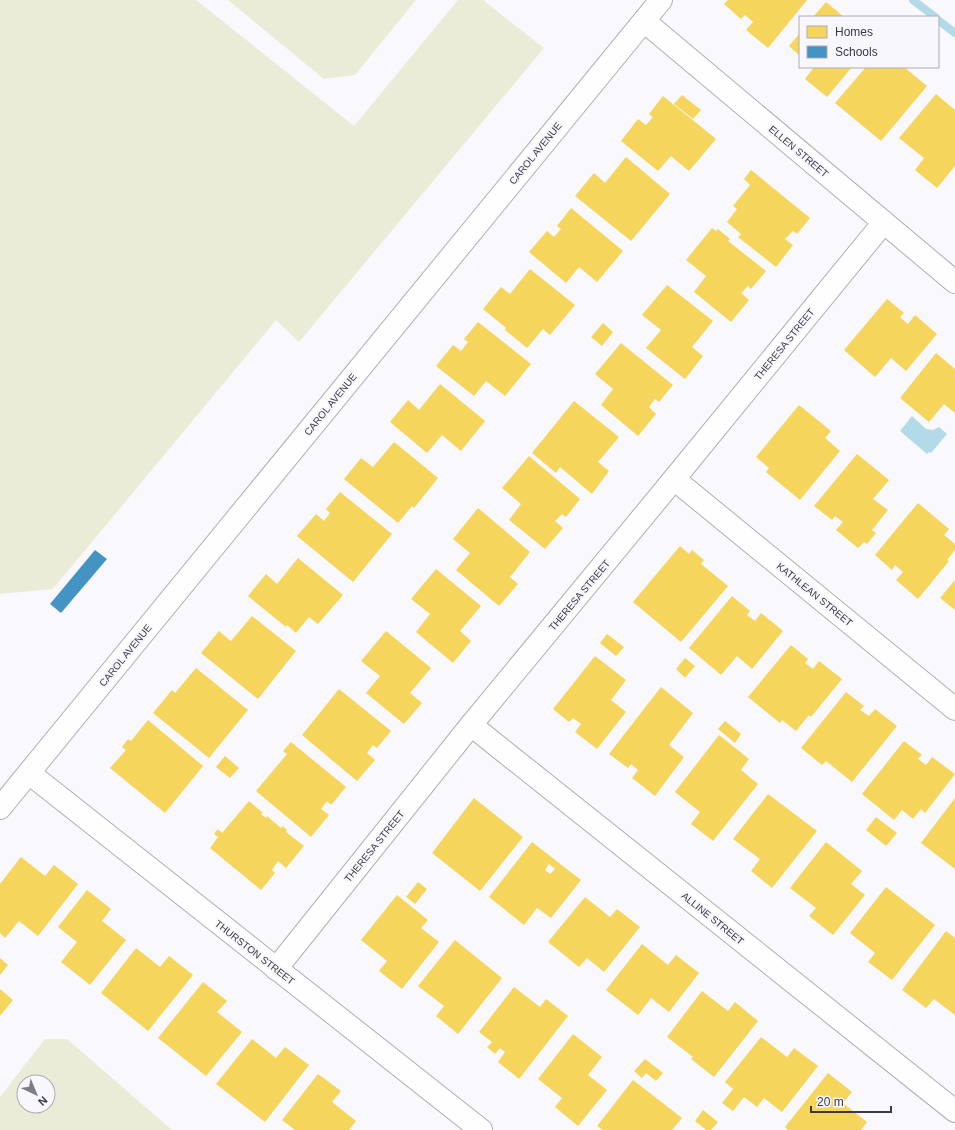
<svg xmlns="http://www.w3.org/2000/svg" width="955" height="1130" font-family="Helvetica,sans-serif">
  <rect width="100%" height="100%" fill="#f9f8fc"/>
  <g fill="#ebecd7" fill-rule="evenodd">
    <path d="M0,0H196L354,126L458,0H483L544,48L299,342L276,320L53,589L0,594Z"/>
    <path d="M228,0H416L355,75L324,79Z"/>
    <path d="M45,1039H67L172,1130H0V1097ZM24,1082H48V1106H24Z"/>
  </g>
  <path fill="#b3dae8" d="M912,416L926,429L933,430L939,427L947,434L931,453L929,452L927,454L900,431Z"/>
  <g fill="#f6d55c" fill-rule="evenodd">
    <path d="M728,0H807L768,48L746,30L753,22L745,15L741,19L724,4Z"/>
    <path d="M826,2L844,17H813Z"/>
    <path d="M800,33V56L789,46Z"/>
    <path d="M814,67H852L827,97L805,79Z"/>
    <path d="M866,67H904L927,86L881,141L835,103Z"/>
    <path d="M936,94L955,110V166L937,188L915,170L924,158L899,138Z"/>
    <path d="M682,95L701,110L693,119L674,104Z"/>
    <path d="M663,96L716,139L689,171L671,156L658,171L621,141L638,119L646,125L653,117L649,114Z"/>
    <path d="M626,157L670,194L631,241L575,196L594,173L605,183Z"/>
    <path d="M751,170L810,218L797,234L793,231L785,239L793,245L776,267L738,237L741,234L727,222L737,209L733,206L750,185L744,179Z"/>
    <path d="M571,208L623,251L597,282L579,267L566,283L529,252L547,231L554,237L561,229L557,226Z"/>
    <path d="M712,228L716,231L718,229L730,239L728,241L766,271L751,289L748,286L741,293L749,300L731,322L694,292L706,276L686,260Z"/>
    <path d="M530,269L575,305L550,335L543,329L527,348L505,330L506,328L483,309L501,287L510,294Z"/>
    <path d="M667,285L713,321L692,347L703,356L685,379L646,348L661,330L642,315Z"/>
    <path d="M887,299L904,313L900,317L908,324L915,315L937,334L906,371L891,358L875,377L844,350Z"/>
    <path d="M478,322L531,364L505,396L486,381L474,396L436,366L453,345L461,351L468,342L464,339Z"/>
    <path d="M603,323L613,332L602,346L591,337Z"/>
    <path d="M621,343L673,385L659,402L655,399L649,407L656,414L638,436L601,405L613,389L595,374Z"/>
    <path d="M936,353L955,369V413L944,404L929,422L900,398Z"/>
    <path d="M440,384L485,421L461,451L442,435L427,453L390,422L408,400L419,410Z"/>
    <path d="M574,401L619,437L598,462L609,471L592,494L560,467L556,473L532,453Z"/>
    <path d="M799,405L831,431L825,438L840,451L800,500L766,472L769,468L756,457Z"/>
    <path d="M394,442L438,478L414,508L412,506L398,523L344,479L361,458L373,467Z"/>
    <path d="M857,454L889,480L873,499L888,510L872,530L876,533L867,544L864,542L858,548L836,530L843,522L835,516L832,520L814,506Z"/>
    <path d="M529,456L580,499L566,517L562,514L555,521L563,528L545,549L509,520L521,504L502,488Z"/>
    <path d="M340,492L392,534L353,582L297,536L316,514L324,521L330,513L326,509Z"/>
    <path d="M918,503L949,529L944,535L955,544V550L947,560L949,561L918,599L896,580L903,572L895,565L892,570L875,555Z"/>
    <path d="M478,508L530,552L510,577L518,584L499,606L456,570L470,553L453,539Z"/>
    <path d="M680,546L689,554L692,550L704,560L701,564L728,586L681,642L633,602Z"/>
    <path d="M298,558L343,595L318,624L309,617L296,633L287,625L286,627L248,596L266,574L277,584Z"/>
    <path d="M436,569L481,606L460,631L471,641L453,663L416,632L430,614L411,599Z"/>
    <path d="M955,580V610L940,598Z"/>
    <path d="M732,596L750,611L747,615L755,621L761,613L783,631L752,669L737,656L721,675L689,648Z"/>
    <path d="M252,616L296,651L258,699L201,653L219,631L231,641Z"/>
    <path d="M386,631L431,668L410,693L422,703L404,724L366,693L380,676L361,661Z"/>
    <path d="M607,634L624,647L616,656L600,643Z"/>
    <path d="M791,645L808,659L805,663L813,669L819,661L842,679L811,717L809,715L796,731L782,720L780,723L748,697Z"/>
    <path d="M595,656L626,680L611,700L626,712L597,749L575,732L581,724L573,718L569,722L553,709Z"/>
    <path d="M685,658L695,666L685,678L676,669Z"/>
    <path d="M196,668L248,710L209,758L153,713L172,690L175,693Z"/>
    <path d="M661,687L693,713L669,745L684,757L655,796L632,778L638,770L631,764L628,768L609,754Z"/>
    <path d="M339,689L391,731L377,748L373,745L367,753L375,760L357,781L302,735Z"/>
    <path d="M846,692L864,706L860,710L869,716L875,709L897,726L852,782L826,761L822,765L801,748Z"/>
    <path d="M148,720L203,766L165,813L110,768L126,750L122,747L128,739L131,741Z"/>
    <path d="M725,721L741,734L735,743L718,729Z"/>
    <path d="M719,735L749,759L741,770L758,784L713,841L691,824L700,812L675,792Z"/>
    <path d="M904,741L922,755L918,759L926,765L932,757L955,774L925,813L921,809L913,819L902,810L894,820L862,794Z"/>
    <path d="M291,742L346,787L331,805L327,801L321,809L329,815L311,837L256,791L287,754L283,751Z"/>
    <path d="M225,756L239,768L230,778L216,767Z"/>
    <path d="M768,794L817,831L772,888L751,871L760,859L733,839Z"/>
    <path d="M474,798L523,837L480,891L432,853Z"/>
    <path d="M955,798V869L921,843Z"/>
    <path d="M249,801L263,813L261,814L266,818L267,816L281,828L283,826L287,830L286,832L304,846L286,868L278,861L272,870L275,873L261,890L210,848L218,837L214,834L218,829L222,833Z"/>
    <path d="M876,817L897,833L886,846L866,830Z"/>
    <path d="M532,842L581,880L551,918L537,908L524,925L489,897ZM549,864L555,869L550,874L545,870Z"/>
    <path d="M826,842L862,871L851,884L865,895L833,935L809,916L816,908L790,888Z"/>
    <path d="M21,857L45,876L54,865L78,884L38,936L19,921L5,938L0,933V884Z"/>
    <path d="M418,882L427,889L415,904L406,897Z"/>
    <path d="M886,887L935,925L892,980L868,962L875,953L850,933Z"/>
    <path d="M87,890L111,909L102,921L126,940L90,985L61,962L77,942L58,927Z"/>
    <path d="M397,895L428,920L421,928L439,942L402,989L379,971L387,961L361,940Z"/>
    <path d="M585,897L610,917L617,909L640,927L604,972L587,958L579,967L548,942Z"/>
    <path d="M946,931L955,938V1015L934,999L926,1008L902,990Z"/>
    <path d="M455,940L502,978L458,1034L436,1016L444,1006L418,986Z"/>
    <path d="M642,944L668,965L676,955L699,973L669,1012L651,998L638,1015L606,990Z"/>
    <path d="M136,948L160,967L169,956L193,975L148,1031L101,993Z"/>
    <path d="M0,958L8,965L0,975Z"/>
    <path d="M203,982L227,1001L217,1012L242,1032L206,1076L158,1038Z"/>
    <path d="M514,987L540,1007L546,999L568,1016L519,1079L498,1062L505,1052L500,1048L495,1054L487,1047L492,1042L479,1032Z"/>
    <path d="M0,989L13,1000L0,1016Z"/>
    <path d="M702,991L728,1011L735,1002L758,1021L714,1077L691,1059L693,1057L667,1037Z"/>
    <path d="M573,1034L602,1057L588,1075L607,1090L578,1126L555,1107L562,1098L538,1079Z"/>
    <path d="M761,1037L787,1057L794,1048L818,1066L782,1112L764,1098L757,1107L744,1097L733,1111L722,1103L733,1089L725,1082Z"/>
    <path d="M252,1039L276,1058L285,1047L309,1065L265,1122L216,1084Z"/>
    <path d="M645,1059L663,1073L656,1081L646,1073L642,1078L634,1071Z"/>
    <path d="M828,1073L852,1092L843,1103L867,1122L861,1130H788L785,1127Z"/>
    <path d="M318,1074L341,1091L332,1102L356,1121L349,1130H295L282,1120Z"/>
    <path d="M633,1080L682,1118L672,1130H603L597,1126Z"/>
    <path d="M703,1110L718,1122L711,1130H706L695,1121Z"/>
  </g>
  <path fill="#4393c3" d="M95,550L107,559L61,613L50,604Z"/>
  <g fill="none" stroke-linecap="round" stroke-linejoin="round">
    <g stroke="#b3dae8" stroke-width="8">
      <path d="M913,0L935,17"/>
      <path d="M938,20L955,33"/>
    </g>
    <g stroke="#afaeb4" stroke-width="24">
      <g id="minor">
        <path d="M644,21L955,282"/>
        <path d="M674,479L955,709"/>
        <path d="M471,725L955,1111"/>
        <path d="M29,773L481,1130"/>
        <path d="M0,808L661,0"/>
        <path d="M276,969L471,725L674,479L884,222"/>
      </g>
    </g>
    <use href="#minor" stroke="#fefeff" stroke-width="22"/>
  </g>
  <g text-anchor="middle" stroke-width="4" stroke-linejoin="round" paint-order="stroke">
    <g font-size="10" fill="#3c3944" stroke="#f8f7fd">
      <text transform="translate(799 151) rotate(40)" y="4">ELLEN STREET</text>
      <text transform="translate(535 153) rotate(-51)" y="4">CAROL AVENUE</text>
      <text transform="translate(784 344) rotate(-51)" y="4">THERESA STREET</text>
      <text transform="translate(330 404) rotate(-51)" y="4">CAROL AVENUE</text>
      <text transform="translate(815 594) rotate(39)" y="4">KATHLEAN STREET</text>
      <text transform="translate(579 595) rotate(-50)" y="4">THERESA STREET</text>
      <text transform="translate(125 655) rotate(-51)" y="4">CAROL AVENUE</text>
      <text transform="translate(374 846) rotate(-51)" y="4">THERESA STREET</text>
      <text transform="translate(713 918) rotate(39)" y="4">ALLINE STREET</text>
      <text transform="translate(255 952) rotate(38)" y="4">THURSTON STREET</text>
    </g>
  </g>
  <rect x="799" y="16" width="140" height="52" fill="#f8f7fd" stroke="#adabb3"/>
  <rect x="807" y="26" width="20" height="12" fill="#f6d55c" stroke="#adabb3"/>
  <text x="835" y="36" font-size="12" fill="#3c3944">Homes</text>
  <rect x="807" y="46" width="20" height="12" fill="#4393c3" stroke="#adabb3"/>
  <text x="835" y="56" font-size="12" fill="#3c3944">Schools</text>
  <g transform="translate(36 1094) rotate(136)"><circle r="19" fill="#f8f7fd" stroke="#adabb3"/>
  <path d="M0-3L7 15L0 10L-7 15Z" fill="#7e7c84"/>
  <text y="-6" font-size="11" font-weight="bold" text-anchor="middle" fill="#3c3944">N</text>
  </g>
  <path d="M811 1106v6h80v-6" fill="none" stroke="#3c3944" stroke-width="2"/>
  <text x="817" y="1106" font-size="12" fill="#3c3944" stroke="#f8f7fd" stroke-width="3" paint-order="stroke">20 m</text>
</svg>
